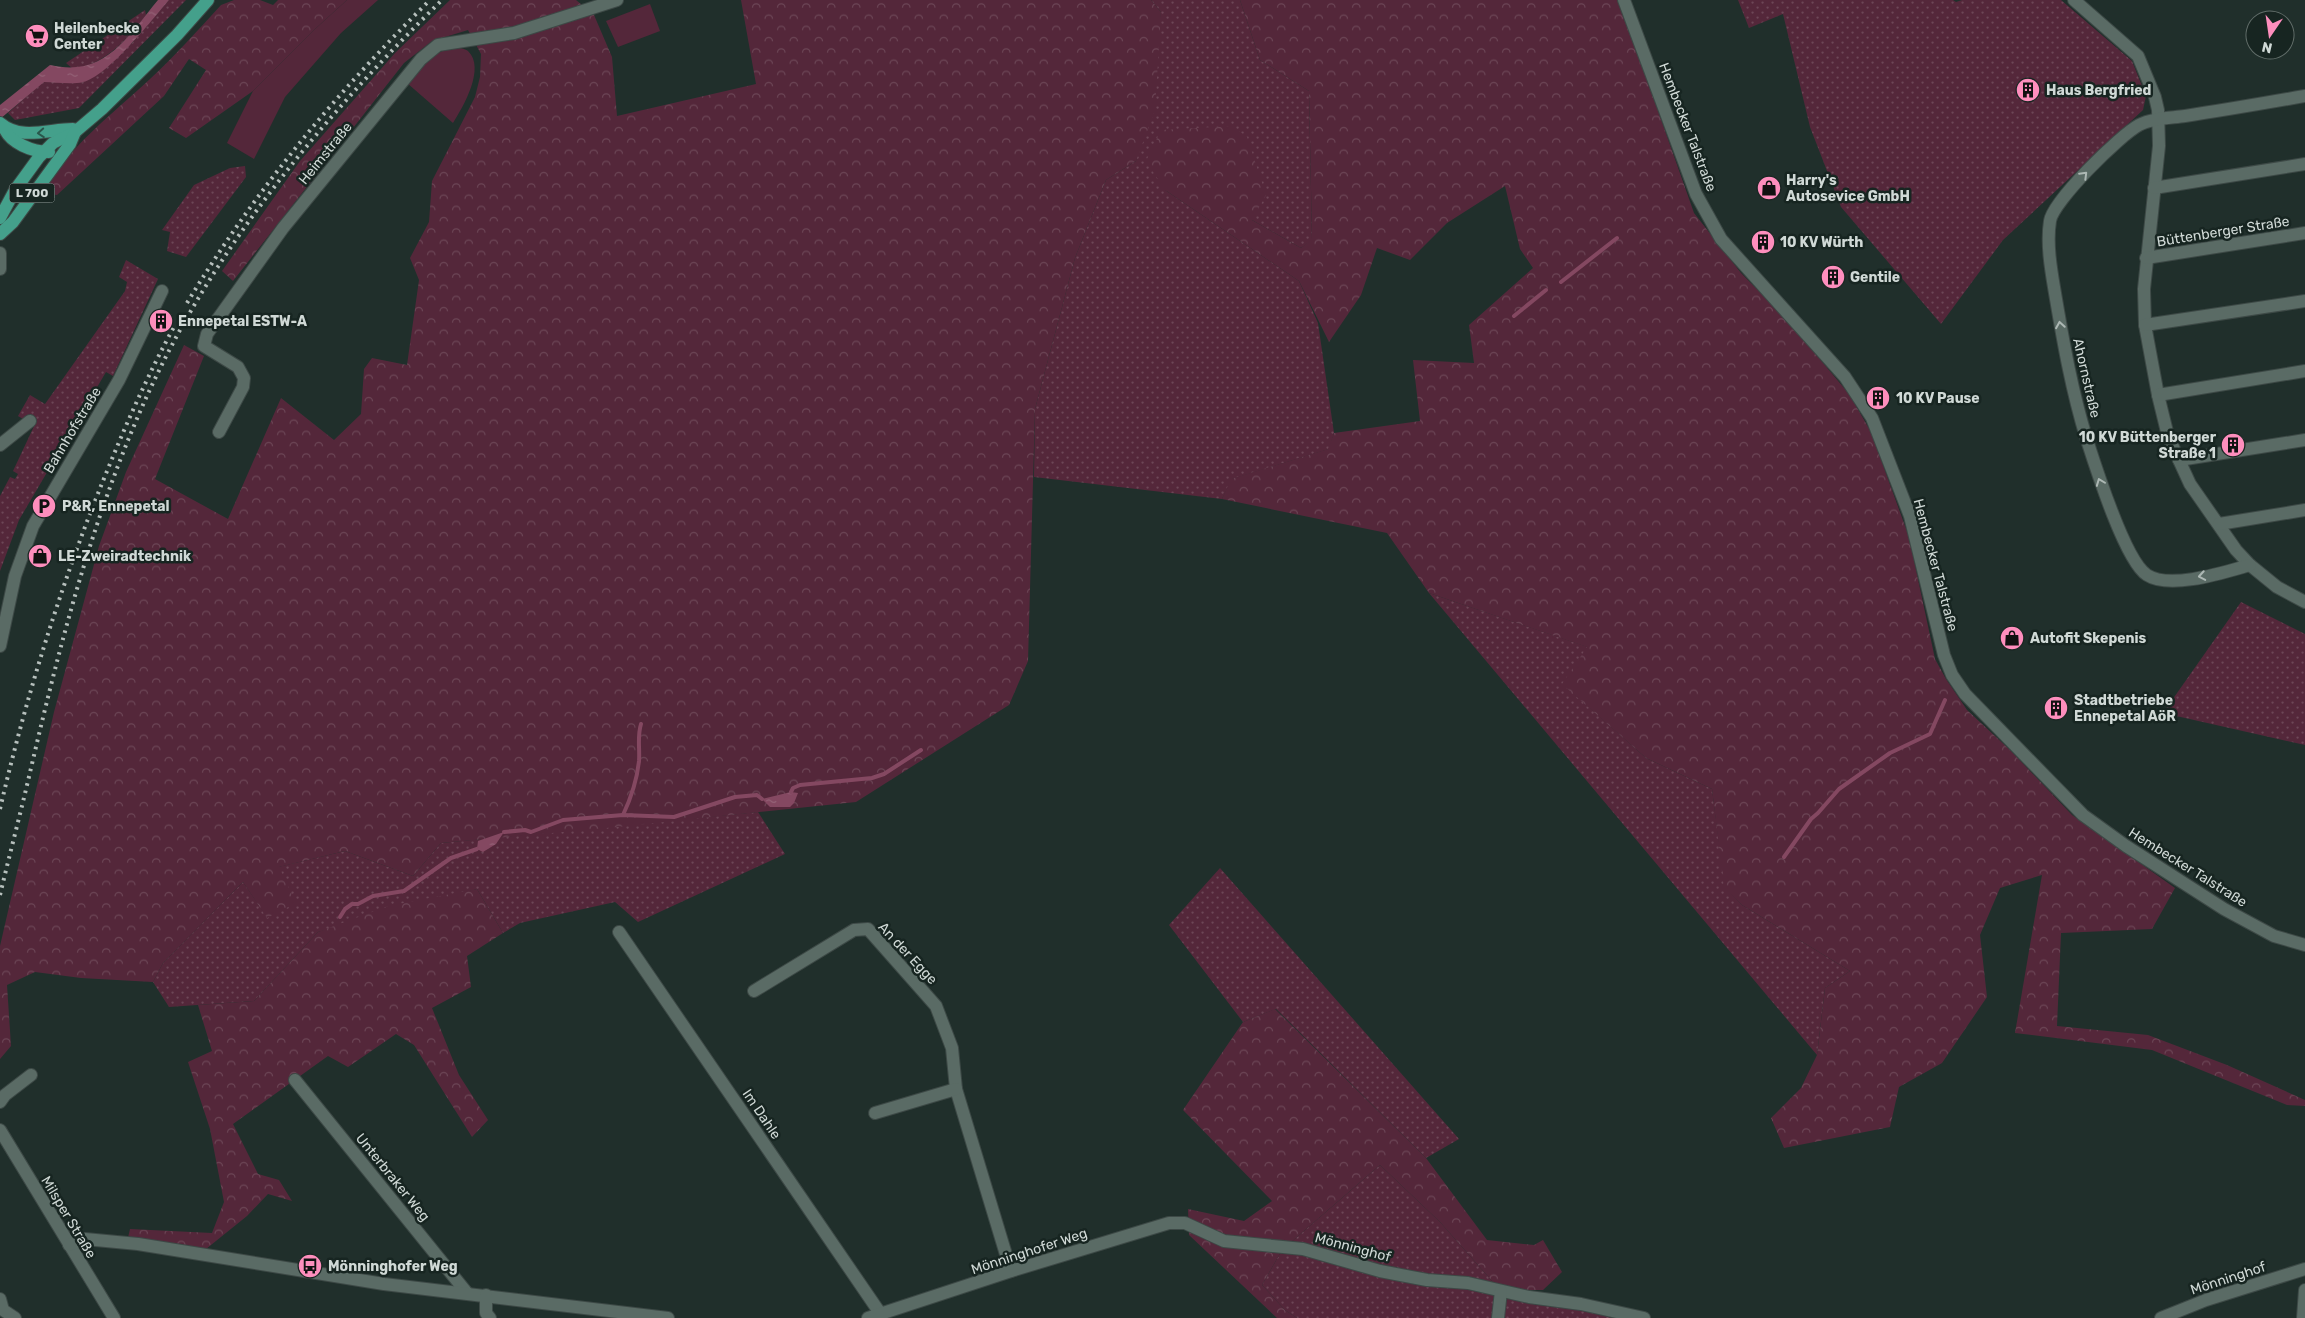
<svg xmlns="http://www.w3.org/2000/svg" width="2305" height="1318" font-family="Rubik,sans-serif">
  <defs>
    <pattern id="grass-dots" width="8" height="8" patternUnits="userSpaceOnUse" patternTransform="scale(1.25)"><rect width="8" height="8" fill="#54273a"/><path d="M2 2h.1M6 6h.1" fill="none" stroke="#6c4656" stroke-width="1.8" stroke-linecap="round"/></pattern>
    <pattern id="forest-crowns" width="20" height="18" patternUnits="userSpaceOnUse" patternTransform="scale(1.25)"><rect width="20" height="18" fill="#54273a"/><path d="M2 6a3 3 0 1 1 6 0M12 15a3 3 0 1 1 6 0" fill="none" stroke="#6c4656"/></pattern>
    <pattern id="water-ripples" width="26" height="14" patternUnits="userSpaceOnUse" patternTransform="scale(1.25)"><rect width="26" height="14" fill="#844861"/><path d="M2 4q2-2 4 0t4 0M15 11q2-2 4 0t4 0" fill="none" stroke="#946277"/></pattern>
  </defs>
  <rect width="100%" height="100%" fill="#202f2b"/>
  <g fill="url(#grass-dots)">
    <path d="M169,0H186L79,108L15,120L8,113L44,81L83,82L132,43Z"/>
    <path d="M1151,0H1240L1260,60L1309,91L1312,240L1301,248L1252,220L1165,190L1299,281L1318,323L1334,433L1329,449L1232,479L1222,499L1034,477L1035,409L1075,258L1106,180L1136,161L1161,12Z"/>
    <path d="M1738,0H1953L1956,2L1962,0H2061L2132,61L2146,96L2143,110L2003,240L1941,324L1841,207L1810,127L1783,14L1749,28Z"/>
    <path d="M145,10L146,15C126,40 106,64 73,69L66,63Z"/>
    <path d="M245,166L246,177L186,257L167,251L170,232L162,230L194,185L230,168Z"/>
    <path d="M126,260L158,279L113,376L106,372L19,520L0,571V496L10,477L15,479L18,474L13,471L36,422L29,415L23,419L18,416L30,395L45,404L125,291L127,282L119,277Z"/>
    <path d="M1429,593L1588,647L1563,684L1646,758L1712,789L1725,888L1742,905L1850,971L1825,988L1817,1055Z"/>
    <path d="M2241,602L2305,634V745L2163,713Z"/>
    <path d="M758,812L785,854L638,922L615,902L520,923L503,933L477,889L318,932L254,1001L169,1007L153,982L163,963L243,882L267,917L278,867L345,851L413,876L441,843Z"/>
    <path d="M1220,868L1459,1139L1426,1158L1276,1009L1243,1022L1169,925Z"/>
    <path d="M1380,1165L1440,1222L1507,1298L1568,1307L1613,1318H1297L1285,1310L1262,1285L1282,1250Z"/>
  </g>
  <g fill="url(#forest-crowns)">
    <path d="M234,0H260L273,5L278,0H347L315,29L253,91L186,138L169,128L206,70L189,59L164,96L57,195L44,193C67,147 113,114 150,79C175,56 198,30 221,5Z"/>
    <path d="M450,0H576L594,15L612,57L617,116L756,84L741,0H1151L1161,12L1155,110L1136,161L1106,180L1075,258L1035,409L1028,661L1009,705L856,802L617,827L441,843L413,876L345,851L279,867L296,903L267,918L243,882L163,963L153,982L81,978L35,972L7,985L11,1046L0,1059V946L54,712L99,546L126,472L184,345L204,356L155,479L228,519L281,398L334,440L361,414L364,369L372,358L407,365L419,280L410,258L429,222L432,181L475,97L480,77L481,54L468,30L432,41L404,63L233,281L222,271L300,161L395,53Z"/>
    <path d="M1240,0H1619L1694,213L1741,273L1787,320L1849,394L1871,432L1909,537L1935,659L1946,679L1967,710L2010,750L2072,815L2175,888L2152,929L2061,933L2057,1026L2148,1035L2227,1065L2305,1100V1106L2287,1105L2152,1050L2015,1033L2042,875L2000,888L1980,935L1987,997L1942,1063L1899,1087L1890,1127L1784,1148L1771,1118L1801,1088L1817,1055L1825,988L1850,971L1742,905L1724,888L1712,789L1646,758L1562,684L1587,647L1429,593L1387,533L1222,499L1231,479L1328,449L1334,433L1420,421L1413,360L1474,363L1469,325L1533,268L1520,249L1505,186L1447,223L1410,260L1377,248L1361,295L1329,342L1299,281L1165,190L1146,161L1161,130L1232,126L1247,137L1266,195L1252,220L1301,248L1312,239L1309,91L1260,60Z"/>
    <path d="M477,889L503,933L467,956L471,987L432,1008L459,1075L488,1120L472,1137L414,1045L396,1034L348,1067L328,1056L233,1124L258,1174L279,1180L292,1201L268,1194L247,1216L206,1249L127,1242L130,1229L212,1233L224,1202L210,1129L188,1062L212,1051L198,1005L254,1001L318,932L388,906Z"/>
    <path d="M1275,1009L1426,1158L1487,1240L1534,1245L1543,1240L1562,1272L1543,1290H1527L1507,1298L1440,1222L1380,1165L1282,1250L1262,1285L1285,1310L1297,1318H1277L1189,1235L1188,1209L1244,1221L1272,1201L1183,1110L1243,1022Z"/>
  </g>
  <g fill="#54273a">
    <path d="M347,0H378L341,33L285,97L254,159L227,143L253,91L315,29Z"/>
    <path d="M650,4L660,31L618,47L606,21Z"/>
    <path d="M453,47C458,48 464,48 468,51C486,68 463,107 453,123L407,83C422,65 430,54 453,47Z"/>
  </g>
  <g fill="url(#water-ripples)">
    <path d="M158,0H169C152,20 107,77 83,82C71,85 56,82 44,82L0,119V105L50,65C105,78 127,37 158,0Z"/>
    <path d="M791,792L798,793L794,803L790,807H770L762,799Z"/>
    <path d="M504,832L496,844L483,852L477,849L478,841Z"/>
  </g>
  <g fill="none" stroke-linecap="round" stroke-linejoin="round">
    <g stroke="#844861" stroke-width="4">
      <path d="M1561,282L1617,238"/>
      <path d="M1514,316L1546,290"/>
      <path d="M791,792L793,788L800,785L872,778L884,774L921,750"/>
      <path d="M623,815C631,798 637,780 639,761C640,748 637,737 641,724"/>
      <path d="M504,832L525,830L531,832L563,820L623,815L674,817L735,797L757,795L762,799"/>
      <path d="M1784,857L1811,819L1818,813L1839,789L1890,753L1930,734L1945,700"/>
      <path d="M340,917L345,909L352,904H358L373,896L404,891L451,858L477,849"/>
    </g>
    <g stroke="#3d4946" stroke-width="14">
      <g id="minor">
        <path d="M1624,0L1696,194L1721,239L1845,377L1872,418L1910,516L1944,655L1952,675L1965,694L2083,815L2126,846L2224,909L2274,936L2305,945"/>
        <path d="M2074,0L2138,56L2155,97L2158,110L2159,146L2144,289L2145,325L2158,395L2168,436L2190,484L2236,550L2250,565L2277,587L2305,602"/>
        <path d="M2154,188L2305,164"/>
        <path d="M0,253V269"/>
        <path d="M2146,258L2305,233"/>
        <path d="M2145,325L2305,301"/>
        <path d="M2158,395L2305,371"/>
        <path d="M219,432L243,387L244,378L238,367L204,346L207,334L283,228L421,59L438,45L514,33L617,0"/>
        <path d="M0,445L30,421"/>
        <path d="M2179,460L2305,440"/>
        <path d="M2219,524L2305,510"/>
        <path d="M2250,565C2225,572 2170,590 2147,575C2125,561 2095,465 2086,437C2072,391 2064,346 2056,299C2052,275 2046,246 2050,221C2053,201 2120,135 2139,125C2152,118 2171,118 2185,116C2225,110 2265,103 2305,96"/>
        <path d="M0,646L15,576L33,526L119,380L162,291"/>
        <path d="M619,932L880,1313"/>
        <path d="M754,991L854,930L868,929L936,1006L952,1048L956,1089L1011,1271"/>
        <path d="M295,1080L467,1293"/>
        <path d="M0,1102L5,1095L31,1075"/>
        <path d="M875,1113L956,1089"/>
        <path d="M0,1130L114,1318"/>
        <path d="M69,1245L85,1239L138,1244L384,1284L668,1318"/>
        <path d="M486,1295V1313L490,1318"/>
        <path d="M0,1299L3,1310L15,1318"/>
        <path d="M868,1318L1011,1271L1169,1223H1185L1224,1241L1303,1249L1380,1271L1427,1280L1468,1283L1529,1297L1581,1304L1644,1318"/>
        <path d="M1498,1318L1501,1291"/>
        <path d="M2161,1318L2206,1300L2305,1269"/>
        <path d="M2303,1318L2305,1290"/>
      </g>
    </g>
    <g stroke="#3d4946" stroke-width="14">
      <g id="major">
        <path d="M0,123C21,141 49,129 73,129"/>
        <path d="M4,127C9,143 33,152 49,152"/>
        <path d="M0,218L15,190L39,157L53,143L75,132L102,109L177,35L208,0"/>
        <path d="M0,234L13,222L70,144L75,132"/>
      </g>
    </g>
    <use href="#minor" stroke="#5a6b65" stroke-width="12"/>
    <use href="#major" stroke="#44a08b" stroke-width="12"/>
    <g stroke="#b7c0bd" stroke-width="4" stroke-dasharray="2.5 5" stroke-linecap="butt">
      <path d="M187,303C256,189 336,93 430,0"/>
      <path d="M0,809C23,710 52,614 88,519C114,452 141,387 175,325"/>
      <path d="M0,895C9,857 19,819 28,781C57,656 88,532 139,414C207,255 319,121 442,0"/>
    </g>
  </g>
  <defs><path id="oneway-chevron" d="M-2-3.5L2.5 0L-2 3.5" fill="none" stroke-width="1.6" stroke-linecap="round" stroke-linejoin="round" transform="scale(1.25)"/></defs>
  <use stroke="#29564b" href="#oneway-chevron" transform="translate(41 133) rotate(176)"/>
  <g stroke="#adb8b4">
    <use href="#oneway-chevron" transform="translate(2084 175) rotate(-45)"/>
    <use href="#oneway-chevron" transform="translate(2060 325) rotate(-99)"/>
    <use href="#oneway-chevron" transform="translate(2100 482) rotate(-111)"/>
    <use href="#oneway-chevron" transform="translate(2202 576) rotate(170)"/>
  </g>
  <defs>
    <g id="supermarket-disc" transform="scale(1.25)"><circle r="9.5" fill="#fe8ebd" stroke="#172521"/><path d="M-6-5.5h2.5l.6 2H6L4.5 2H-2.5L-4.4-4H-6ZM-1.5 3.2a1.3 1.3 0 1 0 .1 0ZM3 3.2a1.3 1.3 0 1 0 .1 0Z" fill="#111"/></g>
    <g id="building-disc" transform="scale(1.25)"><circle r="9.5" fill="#fe8ebd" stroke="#172521"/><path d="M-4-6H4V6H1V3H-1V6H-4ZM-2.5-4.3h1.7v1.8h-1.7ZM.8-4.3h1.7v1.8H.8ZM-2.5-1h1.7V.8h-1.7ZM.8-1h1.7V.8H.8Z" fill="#111"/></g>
    <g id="shop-disc" transform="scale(1.25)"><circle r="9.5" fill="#fe8ebd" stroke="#172521"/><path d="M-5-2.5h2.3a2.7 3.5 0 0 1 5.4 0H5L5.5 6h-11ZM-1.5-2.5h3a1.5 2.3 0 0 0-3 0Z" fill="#111"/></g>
    <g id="parking-disc" transform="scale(1.25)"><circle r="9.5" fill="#fe8ebd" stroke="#172521"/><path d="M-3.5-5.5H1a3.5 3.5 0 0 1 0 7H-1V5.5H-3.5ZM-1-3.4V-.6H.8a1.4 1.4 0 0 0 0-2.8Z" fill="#111"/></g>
    <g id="bus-disc" transform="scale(1.25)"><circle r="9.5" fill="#fe8ebd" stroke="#172521"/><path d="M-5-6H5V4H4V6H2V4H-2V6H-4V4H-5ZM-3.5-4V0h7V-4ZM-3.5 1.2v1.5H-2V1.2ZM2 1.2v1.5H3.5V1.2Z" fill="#111"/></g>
  </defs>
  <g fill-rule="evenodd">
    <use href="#supermarket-disc" x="37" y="36"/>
    <use href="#building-disc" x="2028" y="90"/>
    <use href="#shop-disc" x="1769" y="188"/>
    <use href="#building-disc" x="1763" y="242"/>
    <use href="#building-disc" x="1833" y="277"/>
    <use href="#building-disc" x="161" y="321"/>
    <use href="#building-disc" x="1878" y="398"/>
    <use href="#building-disc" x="2233" y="445"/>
    <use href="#parking-disc" x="44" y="506"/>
    <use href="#shop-disc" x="40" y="556"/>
    <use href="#shop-disc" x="2012" y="638"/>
    <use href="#building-disc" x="2056" y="708"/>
    <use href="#bus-disc" x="310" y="1266"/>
  </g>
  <g text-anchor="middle" stroke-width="5" stroke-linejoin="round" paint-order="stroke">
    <rect fill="#172521" stroke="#98a3a0" stroke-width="1" x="9.5" y="183.5" width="45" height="19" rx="4"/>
    <g font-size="12" font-weight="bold" fill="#d0d9d6">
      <text x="32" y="197">L 700</text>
    </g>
    <g font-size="14" font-weight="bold" fill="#d0d9d6" stroke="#172521" text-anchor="start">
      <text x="54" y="33">Heilenbecke<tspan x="54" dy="16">Center</tspan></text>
      <text x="2046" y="95">Haus Bergfried</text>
      <text x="1786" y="185">Harry's<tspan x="1786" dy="16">Autosevice GmbH</tspan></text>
      <text x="1780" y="247">10 KV Würth</text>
      <text x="1850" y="282">Gentile</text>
      <text x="178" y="326">Ennepetal ESTW-A</text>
      <text x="1896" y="403">10 KV Pause</text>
      <text x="2216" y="442" text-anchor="end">10 KV Büttenberger<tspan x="2216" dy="16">Straße 1</tspan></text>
      <text x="62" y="511">P&amp;R, Ennepetal</text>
      <text x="58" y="561">LE-Zweiradtechnik</text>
      <text x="2030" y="643">Autofit Skepenis</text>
      <text x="2074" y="705">Stadtbetriebe<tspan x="2074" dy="16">Ennepetal AöR</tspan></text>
      <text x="328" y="1271">Mönninghofer Weg</text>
    </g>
    <g font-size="14" fill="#d0d9d6" stroke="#172521">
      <text transform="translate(1688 127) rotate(69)" y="5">Hembecker Talstraße</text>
      <text transform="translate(325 153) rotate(-51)" y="5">Heimstraße</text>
      <text transform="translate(2223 231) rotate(-9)" y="5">Büttenberger Straße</text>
      <text transform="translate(2087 378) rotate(77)" y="5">Ahornstraße</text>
      <text transform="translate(72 430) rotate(-59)" y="5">Bahnhofstraße</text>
      <text transform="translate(1936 565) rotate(75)" y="5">Hembecker Talstraße</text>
      <text transform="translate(2188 867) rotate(32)" y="5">Hembecker Talstraße</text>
      <text transform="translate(908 953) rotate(47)" y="5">An der Egge</text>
      <text transform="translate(762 1114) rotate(56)" y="5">Im Dahle</text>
      <text transform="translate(393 1177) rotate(51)" y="5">Unterbraker Weg</text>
      <text transform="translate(69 1217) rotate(59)" y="5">Milsper Straße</text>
      <text transform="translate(1353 1247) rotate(15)" y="5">Mönninghof</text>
      <text transform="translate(1029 1251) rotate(-18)" y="5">Mönninghofer Weg</text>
      <text transform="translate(2228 1278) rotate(-18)" y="5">Mönninghof</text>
    </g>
  </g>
  <g transform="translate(2270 35) rotate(193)"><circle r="24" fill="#172521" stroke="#616d69"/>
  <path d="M0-4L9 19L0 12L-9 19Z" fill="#fe8ebd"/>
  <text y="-8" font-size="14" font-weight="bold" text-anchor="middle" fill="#d0d9d6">N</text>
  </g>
</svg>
